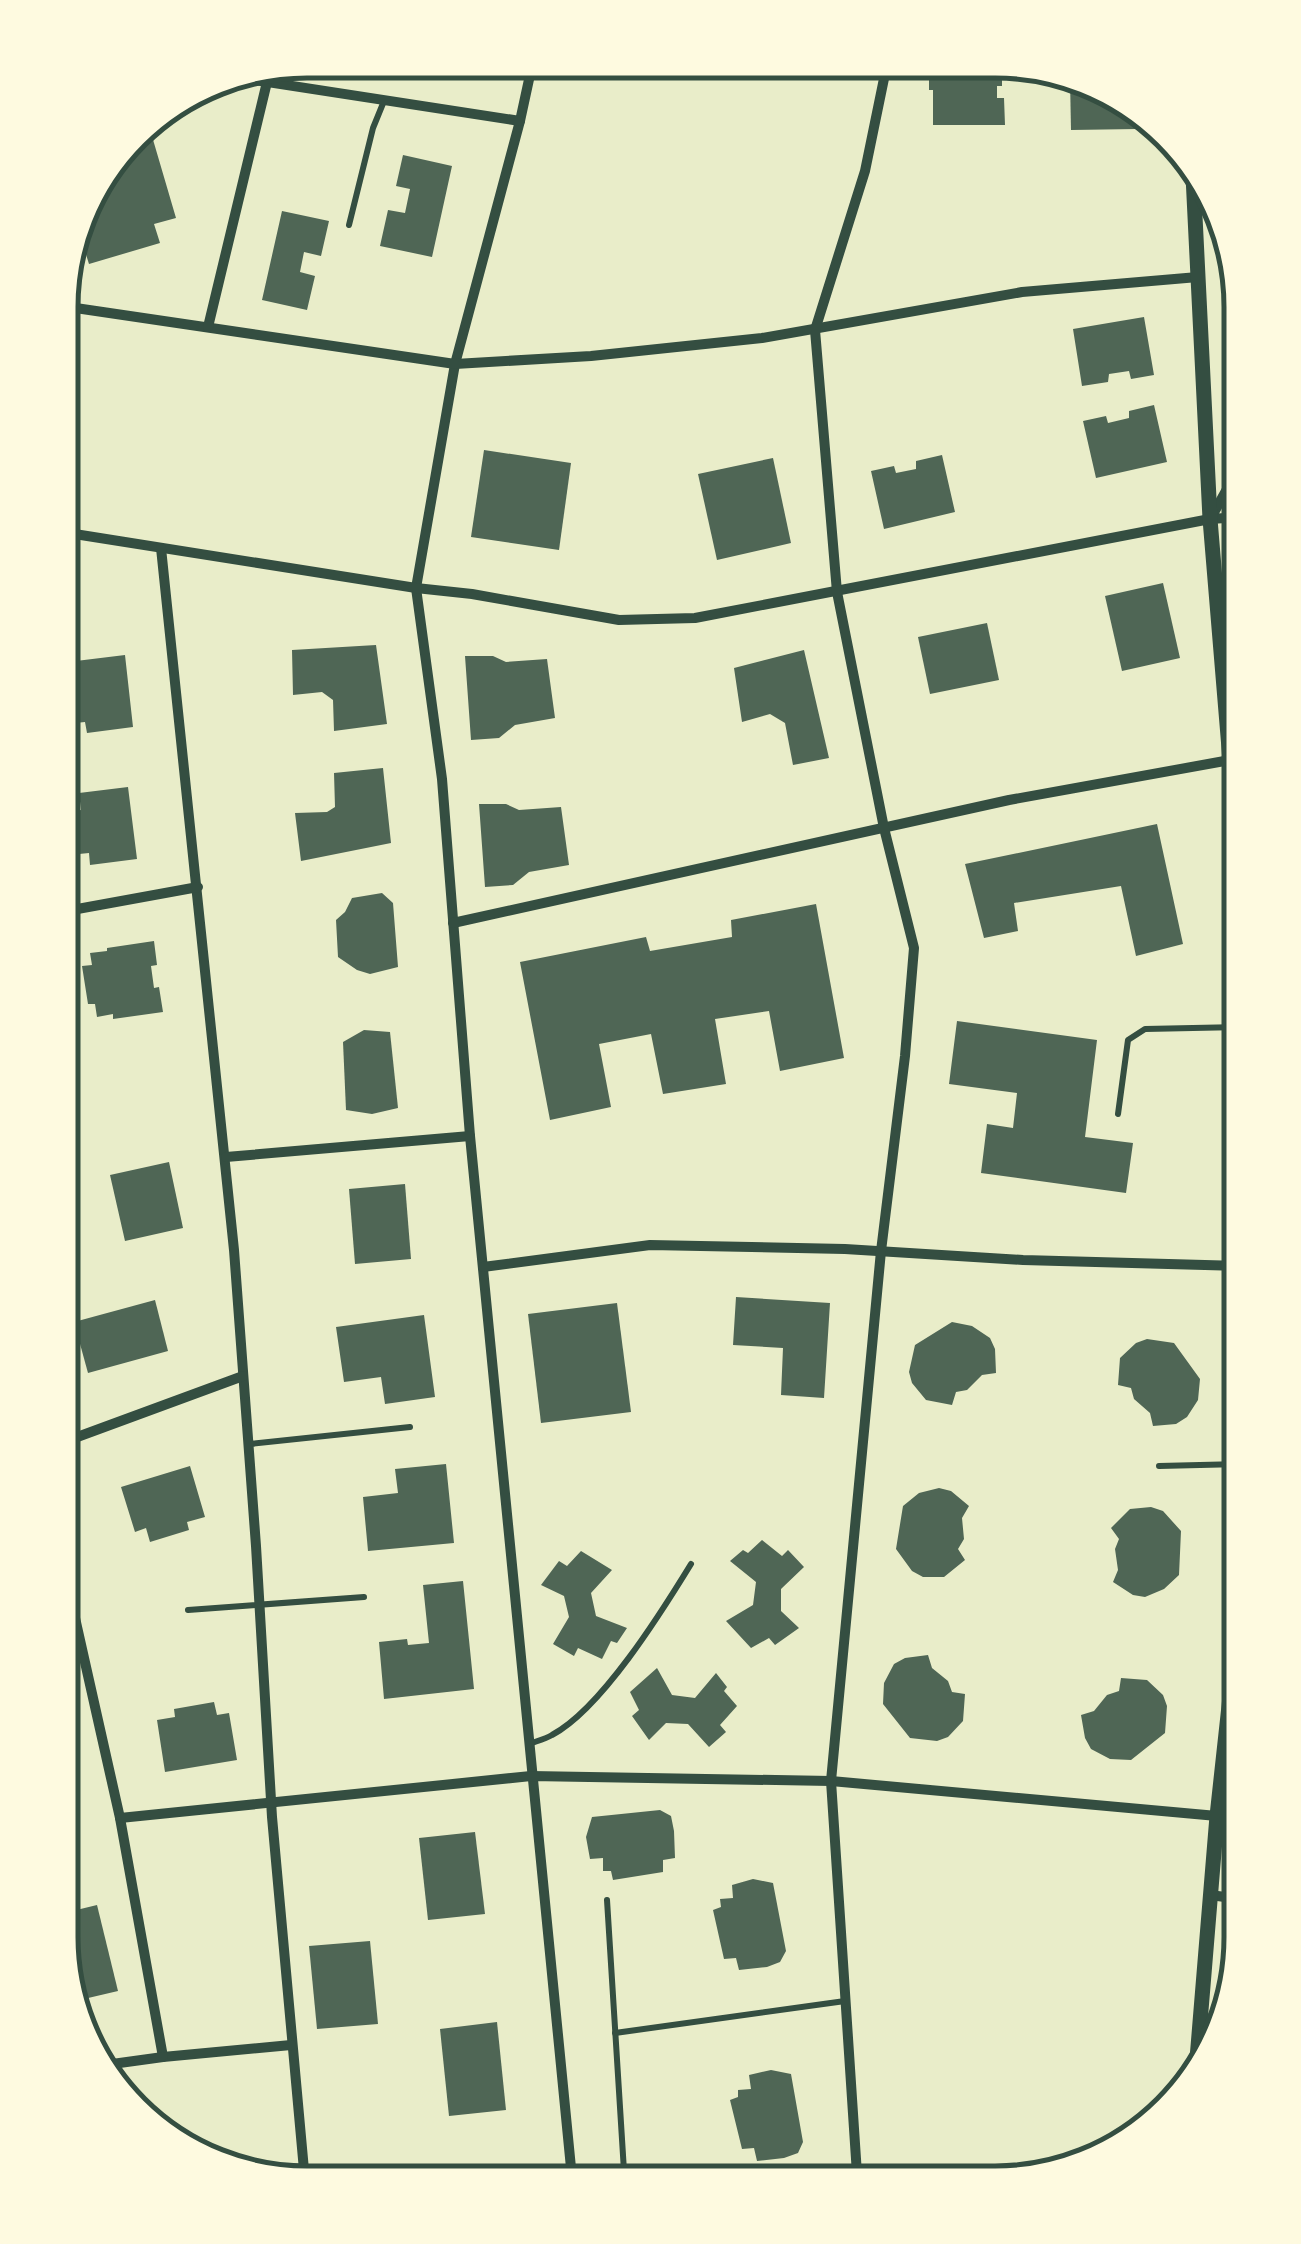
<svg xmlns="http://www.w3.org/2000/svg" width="1301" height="2244" font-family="Poppins,sans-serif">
  <rect width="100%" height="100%" fill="#e9edc9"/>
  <g fill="#4f6655">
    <path d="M923,64H1007V76H1002V86H997V98H1004L1005,125H933V90H929V77H923Z"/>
    <path d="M1070,79L1137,111V129L1071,130Z"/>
    <path d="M149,126L176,218L154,224L160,243L89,264L83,245L70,249L86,197L137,130Z"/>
    <path d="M403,155L452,166L432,257L380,246L388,210L405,213L410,189L396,186Z"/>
    <path d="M282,211L329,221L321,256L304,252L300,272L315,276L307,310L262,300Z"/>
    <path d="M1144,317L1154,375L1131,379L1129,371L1109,374L1108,382L1082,386L1073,329Z"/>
    <path d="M1154,405L1167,462L1096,478L1083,421L1106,416L1108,423L1129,418V411Z"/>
    <path d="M484,450L571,463L559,550L471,537Z"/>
    <path d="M942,455L955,512L884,529L871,471L894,466L896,473L916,469V461Z"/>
    <path d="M773,458L791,543L717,560L698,474Z"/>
    <path d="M1163,583L1180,658L1122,671L1105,596Z"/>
    <path d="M987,623L999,680L930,694L918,637Z"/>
    <path d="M376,645L387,724L334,731L333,700L322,692L293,695L292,650Z"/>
    <path d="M804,650L829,758L793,765L785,723L770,714L742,722L734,668Z"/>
    <path d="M125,655L133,727L87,733L85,722L75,723L70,679L78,678L76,661Z"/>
    <path d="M465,656H493L506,662L547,659L555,718L515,725L499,738L471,740Z"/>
    <path d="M383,768L391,843L301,861L295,813L327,812L335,807L334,773Z"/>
    <path d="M128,787L137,859L90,865L89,853L79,854L74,811L81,810L79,793Z"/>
    <path d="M479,804H506L519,810L561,807L569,865L529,872L513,885L485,887Z"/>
    <path d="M1157,824L1183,944L1136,956L1121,886L1014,903L1018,931L984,938L965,864Z"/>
    <path d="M382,893L393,903L398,967L370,974L357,970L338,957L336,920L345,912L352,898Z"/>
    <path d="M816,904L844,1058L780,1071L769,1011L715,1019L726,1084L663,1094L651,1034L599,1044L611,1107L550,1120L520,962L646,937L650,951L732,937L731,920Z"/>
    <path d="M154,941L157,965L151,966L154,988L159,987L163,1012L113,1019V1014L97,1017L95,1004H88L82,966L92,965L90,953L107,951V948Z"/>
    <path d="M957,1021L1097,1040L1085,1137L1133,1143L1126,1193L981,1173L987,1124L1013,1128L1017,1093L949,1084Z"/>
    <path d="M364,1030L390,1032L398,1108L372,1114L346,1110L343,1042Z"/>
    <path d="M169,1162L183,1228L125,1241L110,1175Z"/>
    <path d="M405,1184L411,1259L355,1264L349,1189Z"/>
    <path d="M736,1297L830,1303L824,1398L781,1395L783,1348L733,1345Z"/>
    <path d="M155,1300L168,1351L88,1373L74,1322Z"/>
    <path d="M617,1303L631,1412L541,1423L528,1314Z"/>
    <path d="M424,1315L435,1397L385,1404L381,1377L344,1382L336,1327Z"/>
    <path d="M952,1322L972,1326L990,1338L995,1349L996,1373L982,1375L967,1390L956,1392L952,1405L926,1400L912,1383L909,1372L915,1345Z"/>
    <path d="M1147,1339L1174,1343L1200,1379L1198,1400L1187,1417L1176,1424L1153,1426L1150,1413L1134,1399L1131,1388L1118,1385L1120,1358L1136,1343Z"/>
    <path d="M446,1464L454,1543L368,1551L363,1497L398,1493L395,1469Z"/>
    <path d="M190,1466L205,1517L187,1522L189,1530L150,1542L146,1528L135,1532L121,1487Z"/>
    <path d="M939,1488L951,1491L969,1506L962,1518L964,1539L958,1549L965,1560L944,1577H923L912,1571L896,1549L903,1506L919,1493Z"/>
    <path d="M1151,1507L1163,1511L1181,1531L1179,1575L1164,1589L1145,1597L1133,1595L1113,1582L1118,1570L1115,1549L1119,1539L1111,1528L1130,1509Z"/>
    <path d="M762,1540L782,1556L788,1550L804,1567L781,1589V1611L799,1628L775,1645L769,1638L751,1648L726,1621L753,1605L756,1582L730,1561L743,1550L748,1553Z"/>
    <path d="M581,1551L612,1570L591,1593L596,1616L627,1628L617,1643L611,1641L602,1659L578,1648L574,1656L553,1644L569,1617L564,1596L541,1585L559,1561L567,1566Z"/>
    <path d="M463,1581L474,1689L384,1699L379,1642L407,1639L408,1645L429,1643L423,1585Z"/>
    <path d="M928,1655L932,1668L948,1681L952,1692L965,1694L963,1721L948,1737L937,1741L910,1738L883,1704L884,1683L894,1664L905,1658Z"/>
    <path d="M657,1668L672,1695L695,1698L716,1673L727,1687L724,1691L737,1706L720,1725L726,1732L709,1747L688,1724L666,1723L649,1740L632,1716L639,1710L630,1692Z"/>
    <path d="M1121,1678L1147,1680L1163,1695L1167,1706L1165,1733L1131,1760L1110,1759L1091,1749L1085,1738L1081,1715L1094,1711L1107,1695L1119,1691Z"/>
    <path d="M214,1702L217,1715L229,1713L237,1760L165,1772L157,1720L175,1717L174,1709Z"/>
    <path d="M660,1810L671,1816L674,1831L675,1858L663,1860V1872L613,1880L611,1871H603V1858L590,1859L586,1837L592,1817Z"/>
    <path d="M475,1832L485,1914L428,1920L419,1838Z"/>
    <path d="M753,1879L773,1883L786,1951L780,1962L767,1967L739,1970L736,1958L724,1959L713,1910L721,1907L720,1899L733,1898L732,1885Z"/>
    <path d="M97,1905L118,1991L71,2002L60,1937V1914Z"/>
    <path d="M370,1941L378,2024L317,2029L309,1946Z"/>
    <path d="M497,2022L506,2110L449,2116L440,2029Z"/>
    <path d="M771,2070L791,2074L803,2142L798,2153L784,2158L757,2161L754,2148L742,2149L730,2100L738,2097V2090L751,2089L749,2075Z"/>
  </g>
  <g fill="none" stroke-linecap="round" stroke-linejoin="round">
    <g stroke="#344e41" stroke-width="6">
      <path d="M349,225L373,128L384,101"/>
      <path d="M1118,1114L1128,1040L1145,1029L1241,1027"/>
      <path d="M250,1444L410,1427"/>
      <path d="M1159,1466L1241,1464"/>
      <path d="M188,1610L364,1597"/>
      <path d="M529,1744C537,1741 545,1739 552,1735C601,1709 661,1613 691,1564"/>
      <path d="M607,1900L624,2171"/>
      <path d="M615,2033L845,2001"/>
    </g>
    <g stroke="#344e41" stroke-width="10">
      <path d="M533,61L520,121L455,364L416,588L442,779L470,1136L572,2178"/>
      <path d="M228,76L520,121"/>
      <path d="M62,306L455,364L591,356L762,338L1022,292L1198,277"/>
      <path d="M208,327L267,82"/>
      <path d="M1212,516L1241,464"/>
      <path d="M62,532L416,588L472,594L619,620L695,618L1210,519L1241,517"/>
      <path d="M161,548L234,1250L256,1546L272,1817L305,2181"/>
      <path d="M61,912L198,887"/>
      <path d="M453,923L1009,800L1230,760"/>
      <path d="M226,1157L470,1136"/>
      <path d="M483,1267L650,1245L845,1249L1023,1260L1241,1266"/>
      <path d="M61,1443L243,1376"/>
      <path d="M60,1551L120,1818L163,2057L291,2045"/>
      <path d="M120,1818L531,1776L831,1781L1217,1816"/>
      <path d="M1210,1895L1240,1899"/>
      <path d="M105,2065L163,2057"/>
      <path d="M857,2174L831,1781L881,1251L905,1056L914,948L884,828L837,592L815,330L865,171L887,64"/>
    </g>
    <g stroke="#344e41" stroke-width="15">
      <path d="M1193,176L1210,519L1241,893"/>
      <path d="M1196,2071L1217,1816L1241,1596"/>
    </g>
  </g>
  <path d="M0 0H1301V2244H0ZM307 78H995A229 229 0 0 1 1224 307V1937A229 229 0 0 1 995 2166H307A229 229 0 0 1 78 1937V307A229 229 0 0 1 307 78Z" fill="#fefae0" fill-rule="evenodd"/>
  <path fill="none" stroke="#344e41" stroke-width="5" d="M307 78H995A229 229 0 0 1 1224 307V1937A229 229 0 0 1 995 2166H307A229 229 0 0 1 78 1937V307A229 229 0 0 1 307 78Z"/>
</svg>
